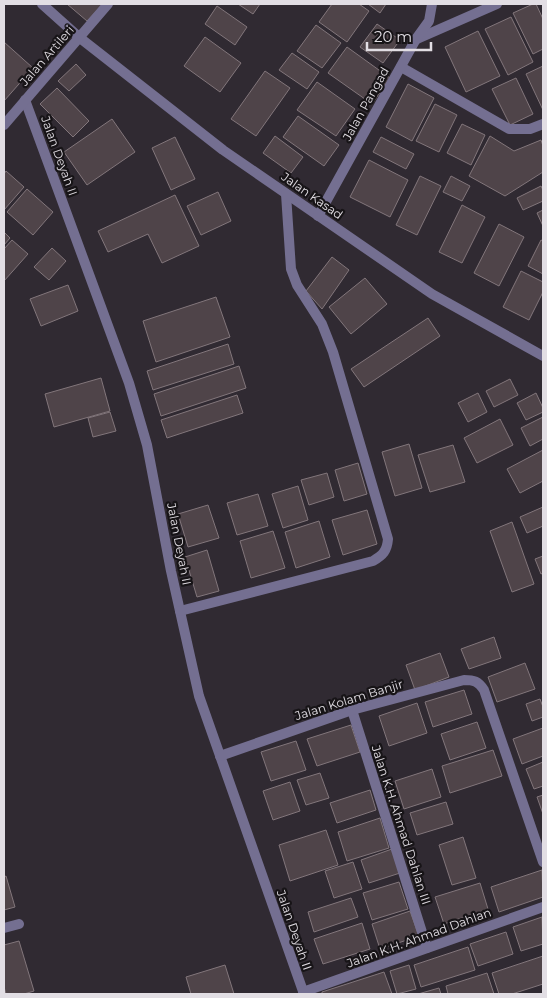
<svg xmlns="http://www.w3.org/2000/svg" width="547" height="998" font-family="Montserrat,sans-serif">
  <rect width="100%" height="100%" fill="#302a32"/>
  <g fill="#4f4449" stroke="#82767b">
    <path d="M67,4H103L87,21Z"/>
    <path d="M238,4H260L253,14Z"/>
    <path d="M332,4H359L369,11L347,42L319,22Z"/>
    <path d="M368,4H386L380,13Z"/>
    <path d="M533,4H536L543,19V49L533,54L513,13Z"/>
    <path d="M217,6L247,27L235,45L205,24Z"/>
    <path d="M511,17L533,62L508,75L485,29Z"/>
    <path d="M377,24L400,40L383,63L360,47Z"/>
    <path d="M316,25L341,43L322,68L297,51Z"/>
    <path d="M478,31L500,76L466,92L445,47Z"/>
    <path d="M205,37L241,63L220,92L184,66Z"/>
    <path d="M4,42L33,68L4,101Z"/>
    <path d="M347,47L390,78L372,104L328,73Z"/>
    <path d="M292,53L319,72L307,89L279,70Z"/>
    <path d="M76,64L86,75L69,91L58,81Z"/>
    <path d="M543,66V110L526,74Z"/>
    <path d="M265,71L290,88L256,136L231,119Z"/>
    <path d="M516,78L533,114L510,125L492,89Z"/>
    <path d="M317,82L355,109L336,136L297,110Z"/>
    <path d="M408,84L434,98L412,141L386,127Z"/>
    <path d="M57,88L89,121L73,137L40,104Z"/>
    <path d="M435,104L457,115L439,152L416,141Z"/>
    <path d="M298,116L339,145L324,166L283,137Z"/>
    <path d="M112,119L135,152L87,185L64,152Z"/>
    <path d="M462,124L485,135L471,165L447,153Z"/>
    <path d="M275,136L303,157L291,173L263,153Z"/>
    <path d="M490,136L514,151L541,140L543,146V172L505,196L469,176Z"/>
    <path d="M175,137L195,179L171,190L152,148Z"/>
    <path d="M381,137L414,154L406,169L373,152Z"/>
    <path d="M369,160L408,180L390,217L350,197Z"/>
    <path d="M6,171L24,187L4,210V174Z"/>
    <path d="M420,176L441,186L417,235L396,225Z"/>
    <path d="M451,176L470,186L462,201L443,192Z"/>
    <path d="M541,186L543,190V201L523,210L517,198Z"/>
    <path d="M27,189L53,212L33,235L7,212Z"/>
    <path d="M218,192L231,221L201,235L187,206Z"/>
    <path d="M175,195L199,246L162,263L148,234L108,252L98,231Z"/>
    <path d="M462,205L485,217L462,263L439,252Z"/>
    <path d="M543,210V226L537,213Z"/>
    <path d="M499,224L524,237L499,286L474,273Z"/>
    <path d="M4,232L10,238L4,245Z"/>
    <path d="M12,240L28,254L4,281V249Z"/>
    <path d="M541,240L543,241V274L528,266Z"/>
    <path d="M52,248L66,261L49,280L34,267Z"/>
    <path d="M332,257L349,270L322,309L306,291Z"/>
    <path d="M521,271L543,282V292L529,320L503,307Z"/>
    <path d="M365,278L387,304L351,334L329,307Z"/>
    <path d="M68,285L78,311L41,326L30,299Z"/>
    <path d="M216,297L230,337L156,362L143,321Z"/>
    <path d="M428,318L440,336L364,387L351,369Z"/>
    <path d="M228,344L234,364L153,390L147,371Z"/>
    <path d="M239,366L246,388L161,416L154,394Z"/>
    <path d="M101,378L110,411L54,427L45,394Z"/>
    <path d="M510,379L518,395L494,407L486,391Z"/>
    <path d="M478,393L487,412L468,422L458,403Z"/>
    <path d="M536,393L543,408V412L526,420L517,403Z"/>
    <path d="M237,395L243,413L167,438L161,420Z"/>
    <path d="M110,412L116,431L93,437L88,418Z"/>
    <path d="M543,417V439L530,446L521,428Z"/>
    <path d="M500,419L513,445L477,463L464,438Z"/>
    <path d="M409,444L422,488L395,496L382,452Z"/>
    <path d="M453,445L465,482L430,492L418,455Z"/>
    <path d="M543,450V481L520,493L507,469Z"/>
    <path d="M358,463L367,494L344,501L335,470Z"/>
    <path d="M327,473L334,497L309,505L301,480Z"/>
    <path d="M298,486L308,520L283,528L272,494Z"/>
    <path d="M258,494L268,526L237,535L227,503Z"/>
    <path d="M208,505L219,538L188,547L178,514Z"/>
    <path d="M543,507V526L527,533L520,517Z"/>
    <path d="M367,510L377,544L343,555L332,520Z"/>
    <path d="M319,521L330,557L296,568L285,532Z"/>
    <path d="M512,522L534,584L512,592L490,531Z"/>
    <path d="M273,531L285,568L251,578L240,541Z"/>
    <path d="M207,550L219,591L197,597L185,557Z"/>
    <path d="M543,556V573L541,574L535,559Z"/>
    <path d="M494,637L501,658L469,669L461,649Z"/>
    <path d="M440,653L449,677L415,690L406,665Z"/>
    <path d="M525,663L535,689L497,702L488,677Z"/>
    <path d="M464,690L472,714L433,727L425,702Z"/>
    <path d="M540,699L543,707V717L532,721L526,704Z"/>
    <path d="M417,703L427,733L389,746L379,716Z"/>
    <path d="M477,722L486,748L450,760L441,734Z"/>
    <path d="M351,725L360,752L317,766L307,739Z"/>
    <path d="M543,728V756L522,764L513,739Z"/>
    <path d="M296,741L306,770L271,781L261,752Z"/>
    <path d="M493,750L502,776L450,793L442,766Z"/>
    <path d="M543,762V786L534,789L526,769Z"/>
    <path d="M432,769L441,797L404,809L395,781Z"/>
    <path d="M320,773L329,798L306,805L297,780Z"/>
    <path d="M290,782L300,811L273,820L263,791Z"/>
    <path d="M370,790L376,810L337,823L330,803Z"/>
    <path d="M543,795V814L537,797Z"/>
    <path d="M446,802L453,824L417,835L410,813Z"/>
    <path d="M380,818L389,848L347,861L338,832Z"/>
    <path d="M326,830L338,865L290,881L279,845Z"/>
    <path d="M463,837L476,878L452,885L439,845Z"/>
    <path d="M392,849L400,873L369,883L361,860Z"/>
    <path d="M353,862L362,889L334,898L325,871Z"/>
    <path d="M542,870L543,897L499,912L491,887Z"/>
    <path d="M6,876L15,907L4,910V877Z"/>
    <path d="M399,882L408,909L372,920L363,893Z"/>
    <path d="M480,883L488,909L444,924L435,897Z"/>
    <path d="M351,898L358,917L314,932L308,912Z"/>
    <path d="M410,911L419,936L380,949L372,924Z"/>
    <path d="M542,917L543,944L521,951L513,927Z"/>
    <path d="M362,923L370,949L323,964L314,939Z"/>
    <path d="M506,932L513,954L478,966L470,944Z"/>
    <path d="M19,941L34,991L24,994H6L4,987V945Z"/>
    <path d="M468,947L475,970L421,987L414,965Z"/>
    <path d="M543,956V984L512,994H499L492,973Z"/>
    <path d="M225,965L234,994H191L186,977Z"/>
    <path d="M409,965L416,989L397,994L390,971Z"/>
    <path d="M384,972L392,994H322V992Z"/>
    <path d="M487,973L494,994H448L446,986Z"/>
    <path d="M439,988L441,994H418Z"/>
  </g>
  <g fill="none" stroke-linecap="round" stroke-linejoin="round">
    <g stroke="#746f91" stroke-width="10">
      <path d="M42,4L80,38L223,150L432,294L543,356"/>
      <path d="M417,39L497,4"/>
      <path d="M401,67L509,129H530L543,124"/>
      <path d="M25,100L129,383L147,445L171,571L199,696L304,994"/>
      <path d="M4,125L108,4"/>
      <path d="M318,216L416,39L429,21L432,4"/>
      <path d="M180,611L373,561C383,555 387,551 388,539L333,352L322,324L297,285L291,269L286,194"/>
      <path d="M352,710L427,948"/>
      <path d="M220,756L352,710L464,680C474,680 478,681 484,690L543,862"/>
      <path d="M4,928L19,924"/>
      <path d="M303,992L543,907"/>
    </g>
  </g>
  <g text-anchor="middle" stroke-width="4.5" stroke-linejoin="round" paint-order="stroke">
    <g font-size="12" fill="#e2dee4" stroke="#171417">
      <text transform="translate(47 56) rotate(-49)" y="4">Jalan Artileri</text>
      <text transform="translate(366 104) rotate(-61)" y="4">Jalan Pangad</text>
      <text transform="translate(59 156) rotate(70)" y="4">Jalan Deyah II</text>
      <text transform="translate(312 196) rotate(35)" y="4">Jalan Kasad</text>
      <text transform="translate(179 544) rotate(79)" y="4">Jalan Deyah II</text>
      <text transform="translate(349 700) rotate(-17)" y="4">Jalan Kolam Banjir</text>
      <text transform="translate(401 825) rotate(72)" y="4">Jalan K.H. Ahmad Dahlan III</text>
      <text transform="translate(294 930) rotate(71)" y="4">Jalan Deyah II</text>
      <text transform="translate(419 938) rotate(-20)" y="4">Jalan K.H. Ahmad Dahlan</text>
    </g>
  </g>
  <rect width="547" height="998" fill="none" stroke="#e2dee4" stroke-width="10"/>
  <path d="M367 42v8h64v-8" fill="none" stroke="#e2dee4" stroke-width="2.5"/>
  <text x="374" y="42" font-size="15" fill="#e2dee4" stroke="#171417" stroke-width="4" paint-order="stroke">20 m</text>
</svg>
